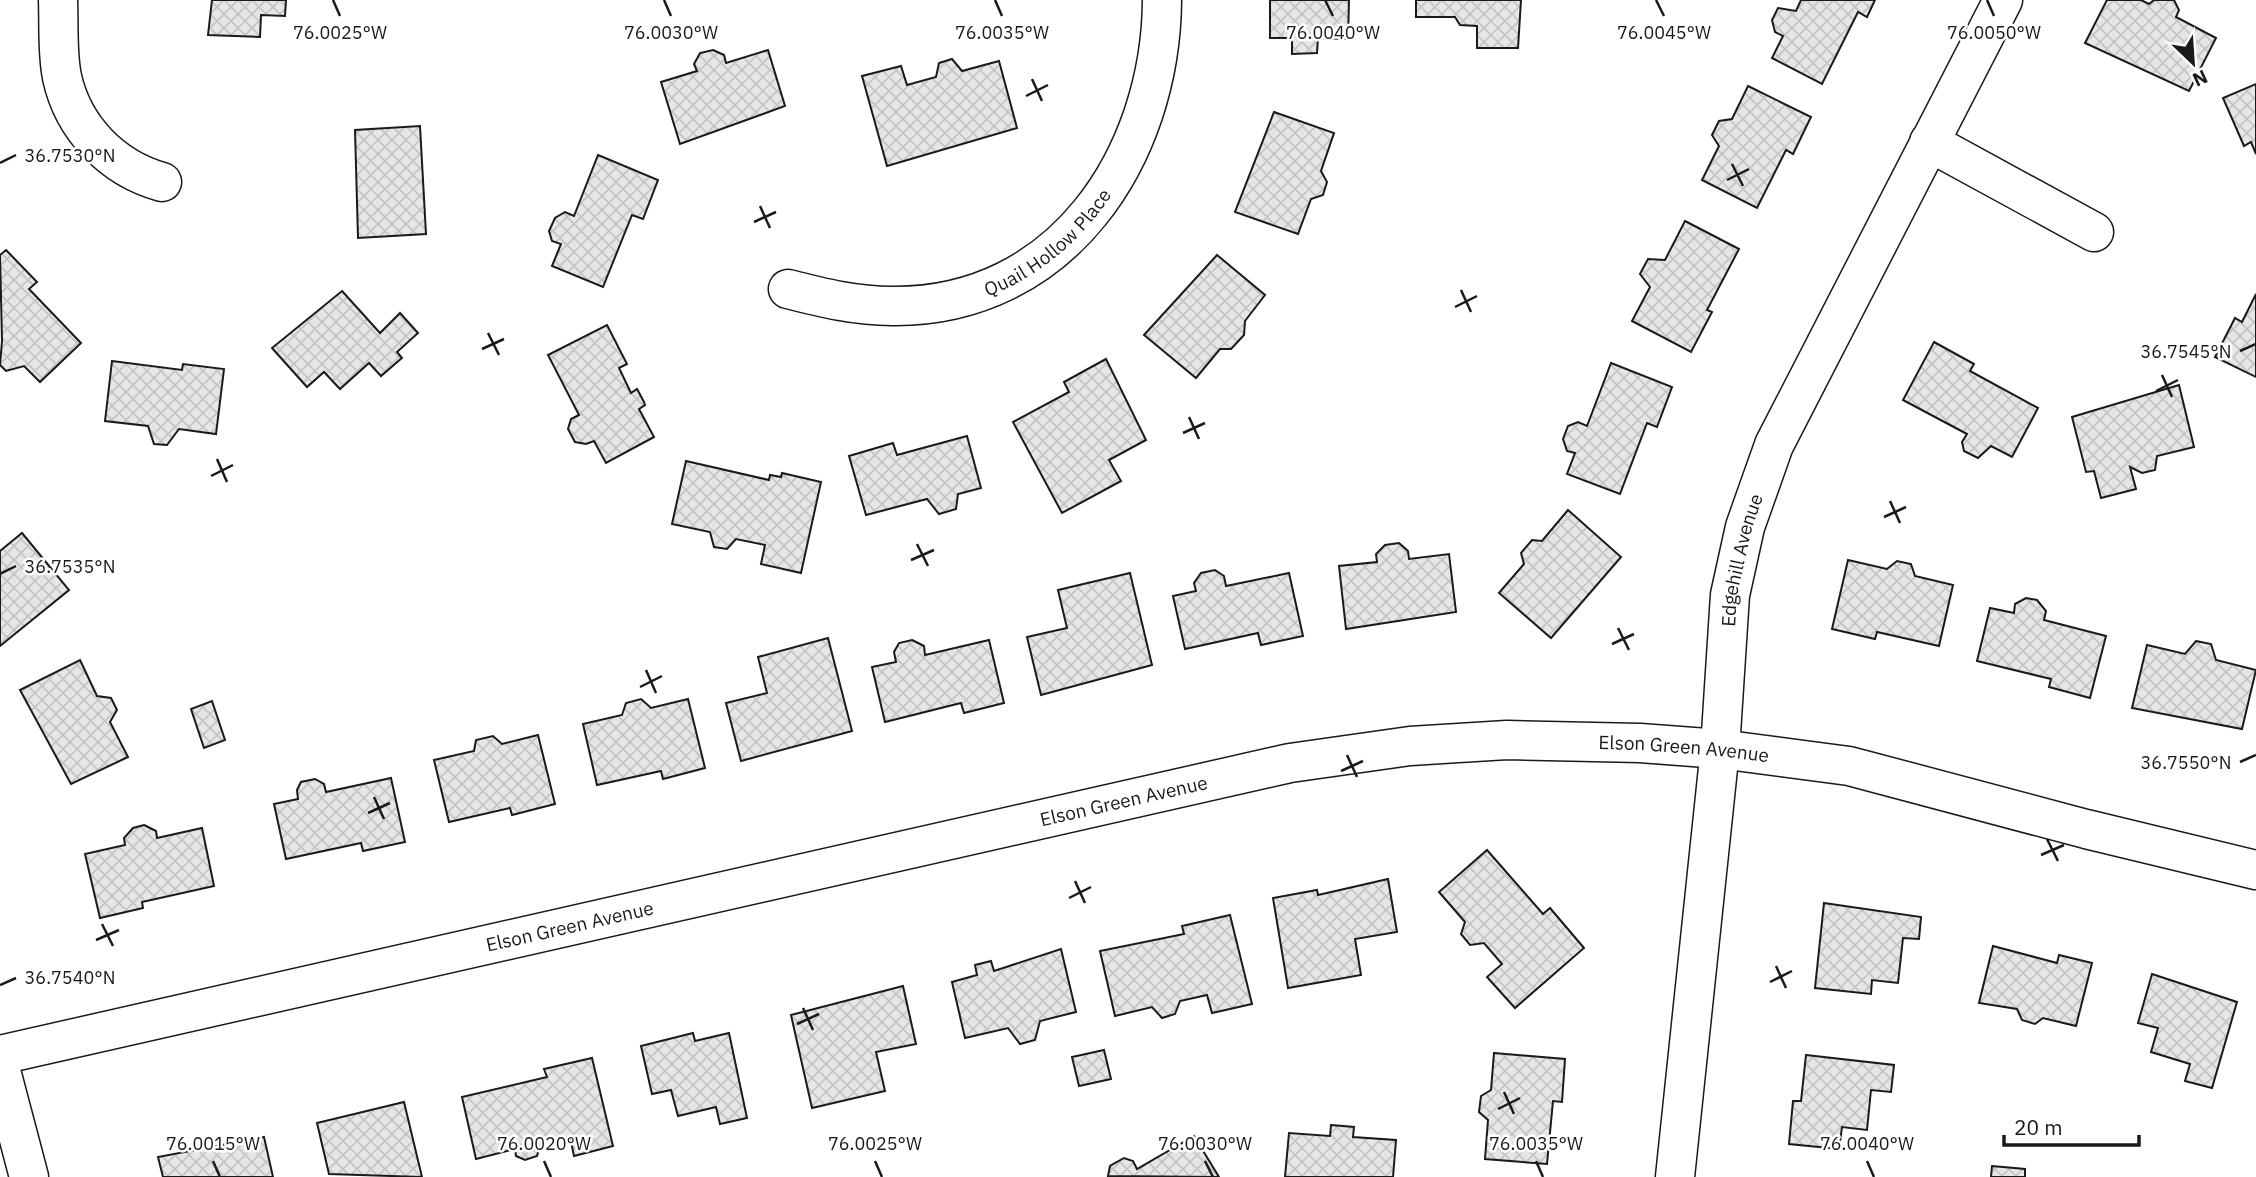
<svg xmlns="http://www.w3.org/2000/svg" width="2256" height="1177" font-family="'IBM Plex Sans',sans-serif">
  <defs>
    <pattern id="building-cross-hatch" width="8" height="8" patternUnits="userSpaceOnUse" patternTransform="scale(1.75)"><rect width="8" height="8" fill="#e6e6e6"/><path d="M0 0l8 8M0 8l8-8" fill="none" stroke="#c5c5c5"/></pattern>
  </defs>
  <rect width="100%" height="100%" fill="#fff"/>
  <g fill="url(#building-cross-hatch)" stroke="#1a1a1a" stroke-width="2">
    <path d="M212,0H286L285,16L261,15L260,37L208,35Z"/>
    <path d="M1270,0H1349L1348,39L1318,38L1317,53L1292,54V38H1270Z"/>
    <path d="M1416,0H1521L1518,48H1477V26L1460,25L1455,17H1416Z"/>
    <path d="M1801,0H1875L1867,17L1858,12L1822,84L1772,58L1783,36L1775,32L1772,20L1778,8L1796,11Z"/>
    <path d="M2107,0H2141L2149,4L2154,0H2174L2179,10L2176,17L2216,38L2189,91L2085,43Z"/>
    <path d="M713,50L724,55L726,63L768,50L785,106L680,144L661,82L697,71L694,64L700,53Z"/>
    <path d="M952,59L962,71L999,61L1017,128L887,166L862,76L901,66L907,85L936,77L939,63Z"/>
    <path d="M2256,84V154L2251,142L2244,146L2223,98Z"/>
    <path d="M1748,86L1811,117L1793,154L1786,150L1757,208L1702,180L1719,146L1712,135L1719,121L1732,119Z"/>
    <path d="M1274,112L1334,133L1321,171L1327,182L1323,195L1311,199L1298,234L1235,212Z"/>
    <path d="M420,126L426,234L358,238L355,130Z"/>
    <path d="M598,155L658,180L643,219L632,215L603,287L552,266L561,244L552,241L549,231L555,218L565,212L574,216Z"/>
    <path d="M1685,221L1739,249L1707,310L1712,312L1691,352L1632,321L1650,287L1640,274L1648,259L1665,260Z"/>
    <path d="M6,250L37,282L29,289L81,343L40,382L24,366L6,371L0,365L2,341L0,255Z"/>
    <path d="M1217,255L1265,295L1245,321L1244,335L1231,349H1220L1196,378L1144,335Z"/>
    <path d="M342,291L380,333L400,313L418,333L397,352L402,358L381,376L369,363L340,389L324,372L307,387L272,348Z"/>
    <path d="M2256,294V377L2215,357L2235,318L2242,322Z"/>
    <path d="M607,325L627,364L619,368L631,393L637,389L644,402L645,405L639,409L654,437L606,463L594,441L586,444L575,442L568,429L571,419L579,415L548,355Z"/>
    <path d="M1934,342L1974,364L1970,371L2038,408L2012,457L1991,446L1978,458L1964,451L1962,442L1967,434L1903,400Z"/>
    <path d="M1106,359L1146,440L1109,460L1121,481L1062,513L1013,422L1069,392L1064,382Z"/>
    <path d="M112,361L182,370L183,364L224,369L216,434L179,429L167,445L154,444L148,426L105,421Z"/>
    <path d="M1611,363L1672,387L1657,427L1647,423L1620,494L1567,474L1575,453L1567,451L1563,439L1568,426L1578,422L1587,426Z"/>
    <path d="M2179,385L2194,447L2157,456L2155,470L2142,473L2130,467L2136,489L2101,498L2094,471L2086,472L2072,417Z"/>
    <path d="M967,436L981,488L958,494L956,509L939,514L927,499L866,515L849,456L893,443L897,455Z"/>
    <path d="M686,461L769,480L770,475L781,477L782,473L821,482L801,573L761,564L765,545L736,539L727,549L714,547L710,532L672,524Z"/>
    <path d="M1568,510L1621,557L1551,638L1499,593L1524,564L1521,553L1532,540L1542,541Z"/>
    <path d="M22,533L69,590L0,646V551Z"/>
    <path d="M1399,543L1408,551L1409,559L1449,554L1456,612L1346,629L1339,566L1377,562L1376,554L1385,545Z"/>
    <path d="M1848,560L1887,569L1897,561L1911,564L1915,576L1953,585L1939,646L1877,632L1875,639L1832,629Z"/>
    <path d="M1215,570L1224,576L1226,586L1289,573L1303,636L1261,645L1258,633L1185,649L1173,596L1196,591L1194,583L1201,573Z"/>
    <path d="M1130,573L1152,665L1041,695L1027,637L1067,628L1058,590Z"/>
    <path d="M2026,598L2037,600L2046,611L2044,620L2106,636L2090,698L2049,687L2051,679L1977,661L1990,608L2014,613L2015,604Z"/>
    <path d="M828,638L852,731L741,761L726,703L767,693L758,657Z"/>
    <path d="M912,640L924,646L925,655L989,640L1004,703L964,713L961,703L885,722L872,667L896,662L894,652L899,643Z"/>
    <path d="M2196,641L2211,644L2216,660L2256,670L2242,729L2132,708L2147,645L2185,654Z"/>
    <path d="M80,660L97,696L111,698L117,710L110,722L128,757L71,784L20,690Z"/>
    <path d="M641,699L651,708L688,699L705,768L663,779L661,771L597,785L583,724L622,715L626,703Z"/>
    <path d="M212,701L225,740L204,748L191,709Z"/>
    <path d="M538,735L555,804L512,815L510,808L449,822L434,760L474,751L476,740L493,736L502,744Z"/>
    <path d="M391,778L405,842L363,851L361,843L286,859L274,804L298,799L297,790L301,782L315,779L324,784L326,792Z"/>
    <path d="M144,825L156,831L157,838L202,828L214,886L142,902L143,908L100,918L85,854L125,845L124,838L133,828Z"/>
    <path d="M1487,850L1543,914L1550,908L1584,948L1515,1008L1487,977L1502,964L1484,943L1470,945L1461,934L1465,922L1439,892Z"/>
    <path d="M1388,879L1397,932L1355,939L1361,975L1288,988L1273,898L1317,890L1318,895Z"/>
    <path d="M1824,903L1921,917L1919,939L1903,938L1898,983L1872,980L1871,994L1815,988Z"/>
    <path d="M1230,915L1252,1004L1212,1013L1207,995L1180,1001L1175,1014L1162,1018L1152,1007L1115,1016L1100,951L1184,934L1182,926Z"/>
    <path d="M1993,946L2057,963L2059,955L2092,963L2076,1026L2043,1018L2035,1024L2022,1020L2017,1009L1979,1003Z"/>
    <path d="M1061,949L1076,1012L1040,1021L1035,1040L1020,1044L1008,1028L965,1038L952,982L977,975L975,965L991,961L994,971Z"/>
    <path d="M2152,974L2237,1002L2212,1088L2185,1081L2190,1064L2151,1052L2158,1028L2138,1023Z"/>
    <path d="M903,986L916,1044L876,1052L885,1091L812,1108L791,1015Z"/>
    <path d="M693,1033L695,1041L729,1033L747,1118L720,1124L716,1107L678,1116L671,1090L652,1094L641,1046Z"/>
    <path d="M1104,1050L1111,1079L1079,1086L1072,1057Z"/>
    <path d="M1494,1053L1565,1059L1562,1102L1553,1101L1547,1164L1485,1159L1488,1120L1479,1112L1481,1096L1491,1090Z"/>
    <path d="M1806,1055L1894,1065L1891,1092L1871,1090L1867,1130L1842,1127L1839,1149L1789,1144L1793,1101H1801Z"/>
    <path d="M592,1058L613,1146L574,1156L570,1137L541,1143L537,1156L525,1160L516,1156L515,1149L476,1159L462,1097L547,1077L544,1069Z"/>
    <path d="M404,1102L422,1177L329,1174L317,1123Z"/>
    <path d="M1331,1125L1354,1127L1353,1137L1396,1140L1393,1177H1285L1289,1133L1330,1136Z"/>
    <path d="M1194,1136L1219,1177L1108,1176L1110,1166L1124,1158L1133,1161L1137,1169Z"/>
    <path d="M264,1137L273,1177H163L158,1157Z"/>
    <path d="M1992,1166L2025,1169V1177H1991Z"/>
  </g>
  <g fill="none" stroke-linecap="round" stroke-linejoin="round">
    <g stroke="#1a1a1a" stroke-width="41">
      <g id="minor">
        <path d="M58,0C59,25 57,53 62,77C73,128 112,168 162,182"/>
        <path d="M1929,142L2094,232"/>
        <path id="s1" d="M788,289C823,298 856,306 892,306C1062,308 1161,156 1162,0"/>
        <path id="s2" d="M1675,1177L1720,749L1730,595L1745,527L1774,445L2003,0"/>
      </g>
    </g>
    <g stroke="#1a1a1a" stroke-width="41">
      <g id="tertiary">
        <path id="s3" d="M0,1055L1290,763L1410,746L1507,740L1640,743L1720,749L1849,766L2086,829L2256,870"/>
        <path d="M0,1067L29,1177"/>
      </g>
    </g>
    <use href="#minor" stroke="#fff" stroke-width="38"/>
    <use href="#tertiary" stroke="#fff" stroke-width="38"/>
  </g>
  <path fill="none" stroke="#1a1a1a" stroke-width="2.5" d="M333,0L340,16M664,0L671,16M995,0L1002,16M1325,0L1333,16M1656,0L1664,16M1987,0L1994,16M1032,79L1042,101M1026,96L1048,85M0,163L16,155M1732,164L1743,186M1727,180L1749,169M760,206L770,228M754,222L776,212M1461,290L1471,312M1455,307L1477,296M488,333L499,355M482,349L504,339M2240,351L2256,344M2162,375L2172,397M2156,391L2178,380M1189,417L1199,439M1183,433L1205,423M217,459L227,482M211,476L233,465M1890,501L1900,523M1884,517L1906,507M917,544L928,566M911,560L934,550M0,574L16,566M1618,628L1629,650M1612,644L1634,634M646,670L656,693M640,687L662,676M1347,755L1357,777M2240,762L2256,755M1341,771L1363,761M374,797L384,819M368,813L390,803M2047,839L2058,861M2041,855L2064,845M1075,881L1085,903M1069,898L1091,887M102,924L113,946M96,940L119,930M1776,966L1786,988M1770,982L1792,971M0,985L16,978M803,1008L813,1030M797,1024L819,1014M1504,1092L1514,1114M1498,1109L1520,1098M213,1161L220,1177M544,1161L551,1177M875,1161L882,1177M1205,1161L1213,1177M1536,1161L1543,1177M1867,1161L1874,1177"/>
  <g text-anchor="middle" stroke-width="5" stroke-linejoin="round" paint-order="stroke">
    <g font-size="19" fill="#1a1a1a" stroke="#fff">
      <text dy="7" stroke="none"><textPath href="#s1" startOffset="280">Quail Hollow Place</textPath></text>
      <text dy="7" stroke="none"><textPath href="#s2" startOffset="621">Edgehill Avenue</textPath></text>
      <text dy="7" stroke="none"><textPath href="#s3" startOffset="1718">Elson Green Avenue</textPath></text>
      <text dy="7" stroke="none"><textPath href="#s3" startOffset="1152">Elson Green Avenue</textPath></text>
      <text dy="7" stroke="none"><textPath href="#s3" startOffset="584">Elson Green Avenue</textPath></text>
    </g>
  </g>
  <g font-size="18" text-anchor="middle" fill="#1a1a1a" stroke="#fff" stroke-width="5" stroke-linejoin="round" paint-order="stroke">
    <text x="340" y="39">76.0025°W</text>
    <text x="671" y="39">76.0030°W</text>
    <text x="1002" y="39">76.0035°W</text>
    <text x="1333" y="39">76.0040°W</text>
    <text x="1664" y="39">76.0045°W</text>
    <text x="1994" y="39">76.0050°W</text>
    <text x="70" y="162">36.7530°N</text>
    <text x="2186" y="358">36.7545°N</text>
    <text x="70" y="573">36.7535°N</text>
    <text x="2186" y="769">36.7550°N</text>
    <text x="70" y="984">36.7540°N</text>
    <text x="213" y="1150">76.0015°W</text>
    <text x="544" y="1150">76.0020°W</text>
    <text x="875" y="1150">76.0025°W</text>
    <text x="1205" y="1150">76.0030°W</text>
    <text x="1536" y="1150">76.0035°W</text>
    <text x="1867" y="1150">76.0040°W</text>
  </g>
  <g transform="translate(2193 63) rotate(155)" stroke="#ffffff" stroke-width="5" paint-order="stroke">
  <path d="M0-5L12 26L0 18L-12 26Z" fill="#1a1a1a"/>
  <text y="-10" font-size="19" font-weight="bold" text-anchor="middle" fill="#1a1a1a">N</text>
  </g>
  <path d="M2004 1135v10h135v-10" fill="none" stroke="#1a1a1a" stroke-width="3.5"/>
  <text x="2014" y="1135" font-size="21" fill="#1a1a1a" stroke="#ffffff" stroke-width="5" paint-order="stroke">20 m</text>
</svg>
